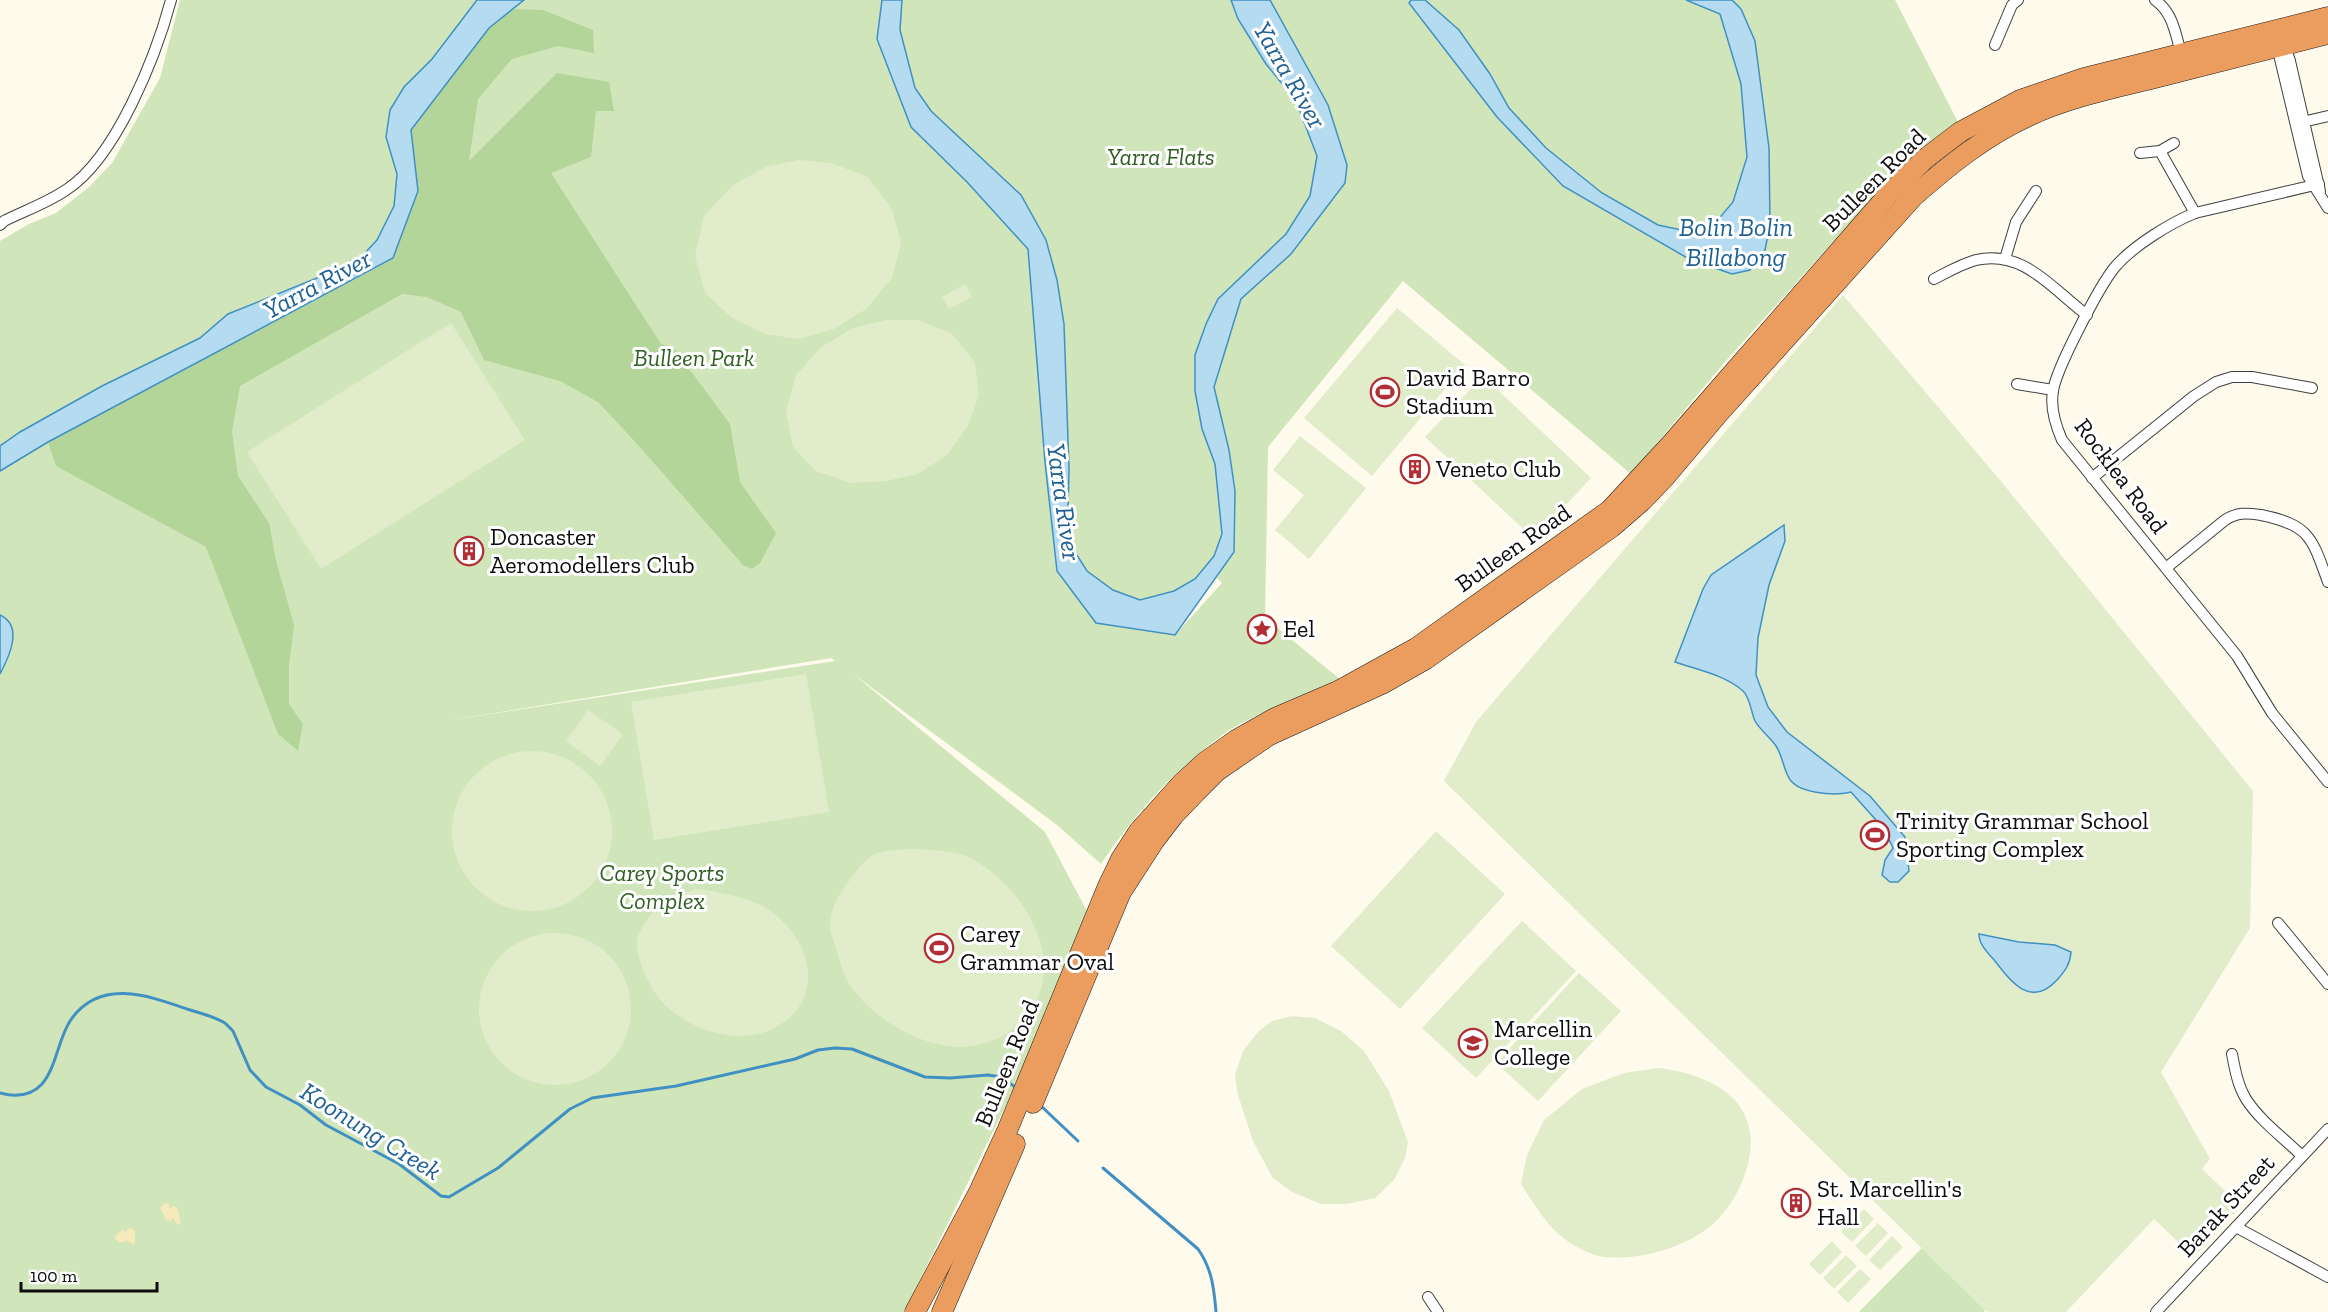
<svg xmlns="http://www.w3.org/2000/svg" width="2328" height="1312" font-family="'Zilla Slab',serif">
  <rect width="100%" height="100%" fill="#fefaec"/>
  <g fill="#d0e5b9" fill-rule="evenodd">
    <path d="M180,0H477L432,59L404,87L390,152L397,174L394,206L377,240L364,254L327,274L228,314L200,338L102,386L20,432L0,446V241L29,224L56,213L89,187L112,163L160,78Z"/>
    <path d="M524,0H882L877,39L911,127L967,182L1028,249L1045,462L1057,571L1175,635L1222,583L1217,578L1234,552L1235,491L1229,450L1214,387L1241,299L1291,254L1345,183L1328,105L1270,0H1895L1958,122L1904,163L1724,363L1631,474L1403,281L1268,447L1265,618L1341,680C1304,695 1266,709 1231,729C1221,735 1211,744 1202,751C1161,784 1130,821 1101,864L1057,825L852,673L1045,832L1088,913L1015,1087L904,1312H0V471L48,442L393,259L418,191L411,130L489,28ZM831,658L835,661L439,722Z"/>
    <path d="M902,0H1231L1238,19L1266,64L1296,101L1317,156L1310,196L1286,234L1219,299L1202,429L1215,464L1222,535L1213,557L1195,579L1174,591L1140,600L1113,590L1087,571L1075,552L1068,511L1069,469L1064,324L1057,280L1046,240L1021,195L931,111L915,88L900,30Z"/>
    <path d="M1922,1248L1985,1310L1984,1312H1859Z"/>
  </g>
  <path fill="#b4d599" d="M514,9L543,10L593,30L594,53L558,46L512,59L478,99L469,161L557,73L609,82L614,111H596L591,157L551,173L661,344L673,347L730,424L740,482L776,533L760,563L752,569L743,565L639,446L598,402L560,381L484,360L461,312L427,297L402,294L240,386L232,432L238,476L269,523L276,561L294,625L289,665V704L303,724L298,751L278,734L206,547L56,466L48,442L393,259L418,191L411,130L489,28Z"/>
  <g fill="#f6e9bc">
    <path d="M164,1203L169,1204V1210L172,1206L177,1207L181,1223L177,1225L173,1218L171,1221L166,1220L160,1208Z"/>
    <path d="M128,1228L135,1230V1242L133,1245L127,1240L121,1243L114,1238L120,1231L124,1230L126,1233Z"/>
  </g>
  <g fill="#e1edca">
    <path d="M799,160L831,163L868,177L892,209L901,243L892,278L866,309L834,329L798,339L765,334L732,318L705,293L695,256L704,216L733,185L768,166Z"/>
    <path d="M965,284L972,297L949,309L942,297Z"/>
    <path d="M1843,295L2000,480L2253,791L2250,928L2161,1072L2210,1159L2202,1169L2241,1206L2194,1257L2154,1219L2066,1312H1987L1444,781L1476,722Z"/>
    <path d="M1397,308L1465,365L1372,476L1304,418Z"/>
    <path d="M886,320H919L952,334L975,362L979,395L968,426L947,455L918,474L886,481L851,483L816,471L793,447L786,412L796,375L821,347L853,328Z"/>
    <path d="M451,323L525,440L321,569L247,452Z"/>
    <path d="M1483,376L1591,478L1534,539L1425,437Z"/>
    <path d="M1300,436L1366,488L1309,559L1275,530L1304,495L1273,470Z"/>
    <path d="M806,674L829,812L654,840L631,702Z"/>
    <path d="M588,710L623,734L600,766L566,741Z"/>
    <circle cx="532" cy="831" r="80"/>
    <path d="M1436,831L1505,894L1400,1009L1331,946Z"/>
    <path d="M909,849C930,850 953,849 972,859C1024,887 1072,965 1025,1017C1010,1034 994,1043 971,1046C928,1053 870,1018 848,982C843,974 840,961 837,952C835,944 830,934 830,926C830,908 839,894 849,881C857,870 865,857 878,853C887,850 900,850 909,849Z"/>
    <path d="M698,889C719,892 741,896 760,905C810,931 832,1000 772,1029C738,1046 690,1030 664,1004C652,993 636,959 637,943C638,928 656,906 668,899C676,893 689,892 698,889Z"/>
    <path d="M1522,921L1576,971L1476,1078L1422,1028Z"/>
    <circle cx="555" cy="1009" r="76"/>
    <path d="M1579,973L1621,1011L1538,1101L1496,1063Z"/>
    <path d="M1292,1016L1315,1018L1341,1031L1364,1051L1389,1091L1408,1142L1405,1158L1394,1180L1375,1198L1346,1204H1321L1292,1192L1273,1178L1253,1141L1238,1095L1235,1075L1243,1051L1259,1031L1272,1021Z"/>
    <path d="M1659,1068C1719,1076 1768,1106 1745,1174C1738,1193 1729,1209 1714,1223C1688,1247 1639,1261 1604,1257C1593,1256 1575,1247 1566,1240C1547,1226 1534,1204 1521,1184L1527,1155L1544,1120L1582,1089L1624,1073Z"/>
    <path d="M1864,1209L1874,1219L1852,1242L1841,1232Z"/>
    <path d="M1878,1223L1888,1233L1866,1256L1855,1246Z"/>
    <path d="M1892,1236L1903,1247L1880,1270L1869,1260Z"/>
    <path d="M1832,1241L1842,1252L1820,1275L1809,1264Z"/>
    <path d="M1846,1255L1857,1266L1834,1289L1823,1278Z"/>
    <path d="M1860,1269L1871,1279L1848,1303L1837,1292Z"/>
  </g>
  <g fill="#b5dbf1" stroke="#4190c3" stroke-width="1.5">
    <path d="M477,0H524L489,28L411,130L418,191L393,258L48,442L0,471V446L20,432L102,386L200,338L228,314L327,274L364,254L377,240L394,206L397,174L386,137L390,110L404,87L432,59Z"/>
    <path d="M882,0H902L900,30L915,88L931,111L1021,195L1046,240L1057,280L1064,324L1069,469L1068,511L1075,552L1087,571L1113,590L1140,600L1174,591L1195,579L1214,556L1222,534L1215,464L1202,429L1195,391V355L1206,324L1218,299L1286,234L1310,196L1317,156L1296,101L1266,64L1238,19L1231,0H1270L1328,105L1347,165L1345,183L1291,254L1241,299L1214,387L1229,450L1235,491L1234,552L1175,635L1096,623L1057,571L1045,462L1028,249L967,182L911,127L877,39Z"/>
    <path d="M1411,0H1425L1459,30L1490,74L1509,108L1546,148L1602,193L1658,225L1705,235L1733,202L1747,157L1741,84L1720,14L1686,0H1732L1741,9L1755,41L1769,148L1770,225L1765,250L1750,270L1732,274L1689,259L1563,186L1497,117L1409,3Z"/>
    <path d="M1784,525L1785,541L1769,585L1758,638L1756,675L1768,707L1787,732L1870,796L1905,837L1909,871L1898,882H1890L1882,875L1885,860L1893,848L1884,829L1851,792C1835,796 1795,794 1788,776C1783,766 1782,755 1776,746C1770,737 1760,730 1755,721C1751,712 1750,697 1743,691C1725,675 1698,670 1675,662L1703,589L1711,575Z"/>
    <path d="M0,615C24,626 9,657 0,674Z"/>
    <path d="M1979,934L2019,942L2055,945L2071,952C2070,964 2066,970 2057,980C2031,1008 2012,983 1995,961C1988,953 1979,945 1979,934Z"/>
  </g>
  <g fill="none" stroke-linecap="round" stroke-linejoin="round">
    <g stroke="#4190c3" stroke-width="3">
      <path d="M0,1093C15,1097 31,1096 42,1084C56,1068 58,1040 70,1021C99,978 147,995 187,1009C200,1013 213,1016 225,1023L233,1031L250,1070L266,1087L300,1105L326,1125L399,1164L441,1196L449,1197L498,1168L570,1109L592,1098L676,1086L795,1059L818,1050L835,1048L852,1049L925,1077L950,1078L988,1075L1001,1077L1018,1089"/>
      <path d="M1040,1105L1078,1141"/>
      <path d="M1103,1168L1198,1249C1212,1269 1214,1288 1216,1312"/>
    </g>
    <g stroke="#3f3f3f" stroke-width="12">
      <g id="street">
        <path d="M2155,0C2173,13 2175,32 2181,53"/>
        <path d="M2276,42L2308,176L2328,208"/>
        <path d="M2284,43L2290,61L2320,191"/>
        <path d="M1995,45L2012,5L2018,0"/>
        <path d="M2298,123L2328,116"/>
        <path d="M2160,151L2195,213"/>
        <path d="M2140,153L2160,151L2174,143"/>
        <path d="M2319,184L2195,213C2170,223 2133,246 2115,267C2100,285 2056,369 2053,391C2050,408 2055,424 2062,440L2237,656L2272,713L2328,782"/>
        <path d="M0,225L4,221C24,211 47,203 66,190C116,158 156,56 171,0"/>
        <path d="M2005,259L2016,222L2036,191"/>
        <path d="M1934,279C1948,272 1961,264 1976,260C2024,249 2053,290 2087,315"/>
        <path d="M2017,384L2053,390"/>
        <path d="M2092,478L2194,396L2216,382L2232,377H2252L2312,388"/>
        <path d="M2166,568L2225,520C2237,512 2247,513 2261,515C2310,525 2312,538 2328,582"/>
        <path d="M2278,923L2328,984"/>
        <path d="M2232,1054C2235,1070 2238,1086 2246,1099C2260,1121 2284,1138 2302,1156"/>
        <path d="M2236,1227L2328,1277"/>
        <path d="M1428,1297L1438,1312"/>
        <path d="M2156,1312L2328,1129"/>
      </g>
    </g>
    <g stroke="#1d1d1d" stroke-width="21">
      <g id="highway">
        <path d="M1033,1103L1121,892L1154,841L1174,815L1196,792L1217,771L1268,736L1382,684L1426,659L1612,527L1642,501L1665,477L1718,414L1913,197C1948,166 1985,136 2029,116C2067,98 2110,89 2151,79C2210,64 2269,49 2328,34"/>
        <path d="M915,1312L979,1192L1007,1131L1108,886L1121,859L1139,831L1182,783L1205,762L1236,740L1275,718L1338,691L1416,648L1610,510L1671,444L1889,194L1926,158L1960,132L2020,100L2084,78L2328,17"/>
        <path d="M942,1312L1015,1144"/>
      </g>
    </g>
    <use href="#street" stroke="#fff" stroke-width="10"/>
    <use href="#highway" stroke="#ea9d5e" stroke-width="20"/>
  </g>
  <defs>
    <g id="stadium-ring" transform="scale(1.5)"><circle r="9.5" fill="#fff" stroke="#b12e35" stroke-width="1.5"/><path d="M0-5a6.5 5 0 1 0 0 10a6.5 5 0 1 0 0-10ZM-3.5-1.8h7v3.6h-7Z" fill="#b12e35"/></g>
    <g id="building-ring" transform="scale(1.5)"><circle r="9.5" fill="#fff" stroke="#b12e35" stroke-width="1.5"/><path d="M-4-6H4V6H1V3H-1V6H-4ZM-2.5-4.3h1.7v1.8h-1.7ZM.8-4.3h1.7v1.8H.8ZM-2.5-1h1.7V.8h-1.7ZM.8-1h1.7V.8H.8Z" fill="#b12e35"/></g>
    <g id="sight-ring" transform="scale(1.5)"><circle r="9.5" fill="#fff" stroke="#b12e35" stroke-width="1.5"/><path d="M0-6L1.8-2.2L6-1.7L2.9 1.2L3.7 5.4L0 3.3L-3.7 5.4L-2.9 1.2L-6-1.7L-1.8-2.2Z" fill="#b12e35"/></g>
    <g id="school-ring" transform="scale(1.5)"><circle r="9.5" fill="#fff" stroke="#b12e35" stroke-width="1.5"/><path d="M0-5L7-2L0 1L-7-2ZM-4 1L0 2.5L4 1V4Q0 6-4 4Z" fill="#b12e35"/></g>
  </defs>
  <g fill-rule="evenodd">
    <use href="#stadium-ring" x="1385" y="392"/>
    <use href="#building-ring" x="1415" y="469"/>
    <use href="#building-ring" x="469" y="551"/>
    <use href="#sight-ring" x="1262" y="629"/>
    <use href="#stadium-ring" x="1875" y="835"/>
    <use href="#stadium-ring" x="939" y="948"/>
    <use href="#school-ring" x="1473" y="1043"/>
    <use href="#building-ring" x="1796" y="1203"/>
  </g>
  <g text-anchor="middle" stroke-width="6" stroke-linejoin="round" paint-order="stroke">
    <g font-size="24" font-style="italic" fill="#2e5e21" stroke="#fff">
      <text x="1161" y="165">Yarra Flats</text>
      <text x="694" y="366">Bulleen Park</text>
      <text x="662" y="881">Carey Sports<tspan x="662" dy="28">Complex</tspan></text>
    </g>
    <g font-size="24" fill="#0c0c0c" stroke="#fff">
      <text transform="translate(1874 180) rotate(-45)" y="8">Bulleen Road</text>
      <text transform="translate(2121 476) rotate(53)" y="8">Rocklea Road</text>
      <text transform="translate(1513 548) rotate(-35)" y="8">Bulleen Road</text>
      <text transform="translate(1007 1063) rotate(-68)" y="8">Bulleen Road</text>
      <text transform="translate(2226 1206) rotate(-47)" y="8">Barak Street</text>
    </g>
    <g font-size="24" fill="#0c0c0c" stroke="#fff" text-anchor="start">
      <text x="1406" y="386">David Barro<tspan x="1406" dy="28">Stadium</tspan></text>
      <text x="1436" y="477">Veneto Club</text>
      <text x="490" y="545">Doncaster<tspan x="490" dy="28">Aeromodellers Club</tspan></text>
      <text x="1283" y="637">Eel</text>
      <text x="1896" y="829">Trinity Grammar School<tspan x="1896" dy="28">Sporting Complex</tspan></text>
      <text x="960" y="942">Carey<tspan x="960" dy="28">Grammar Oval</tspan></text>
      <text x="1494" y="1037">Marcellin<tspan x="1494" dy="28">College</tspan></text>
      <text x="1817" y="1197">St. Marcellin's<tspan x="1817" dy="28">Hall</tspan></text>
    </g>
    <g font-size="26" font-style="italic" fill="#1f6194" stroke="#fff">
      <text transform="translate(1290 75) rotate(60)" y="9">Yarra River</text>
      <text x="1736" y="236">Bolin Bolin<tspan x="1736" dy="30">Billabong</tspan></text>
      <text transform="translate(317 284) rotate(-28)" y="9">Yarra River</text>
      <text transform="translate(1064 502) rotate(82)" y="9">Yarra River</text>
      <text transform="translate(371 1131) rotate(32)" y="9">Koonung Creek</text>
    </g>
  </g>
  <path d="M21 1282v9h136v-9" fill="none" stroke="#0c0c0c" stroke-width="3"/>
  <text x="30" y="1282" font-size="18" fill="#0c0c0c" stroke="#ffffff" stroke-width="4.5" paint-order="stroke">100 m</text>
</svg>
